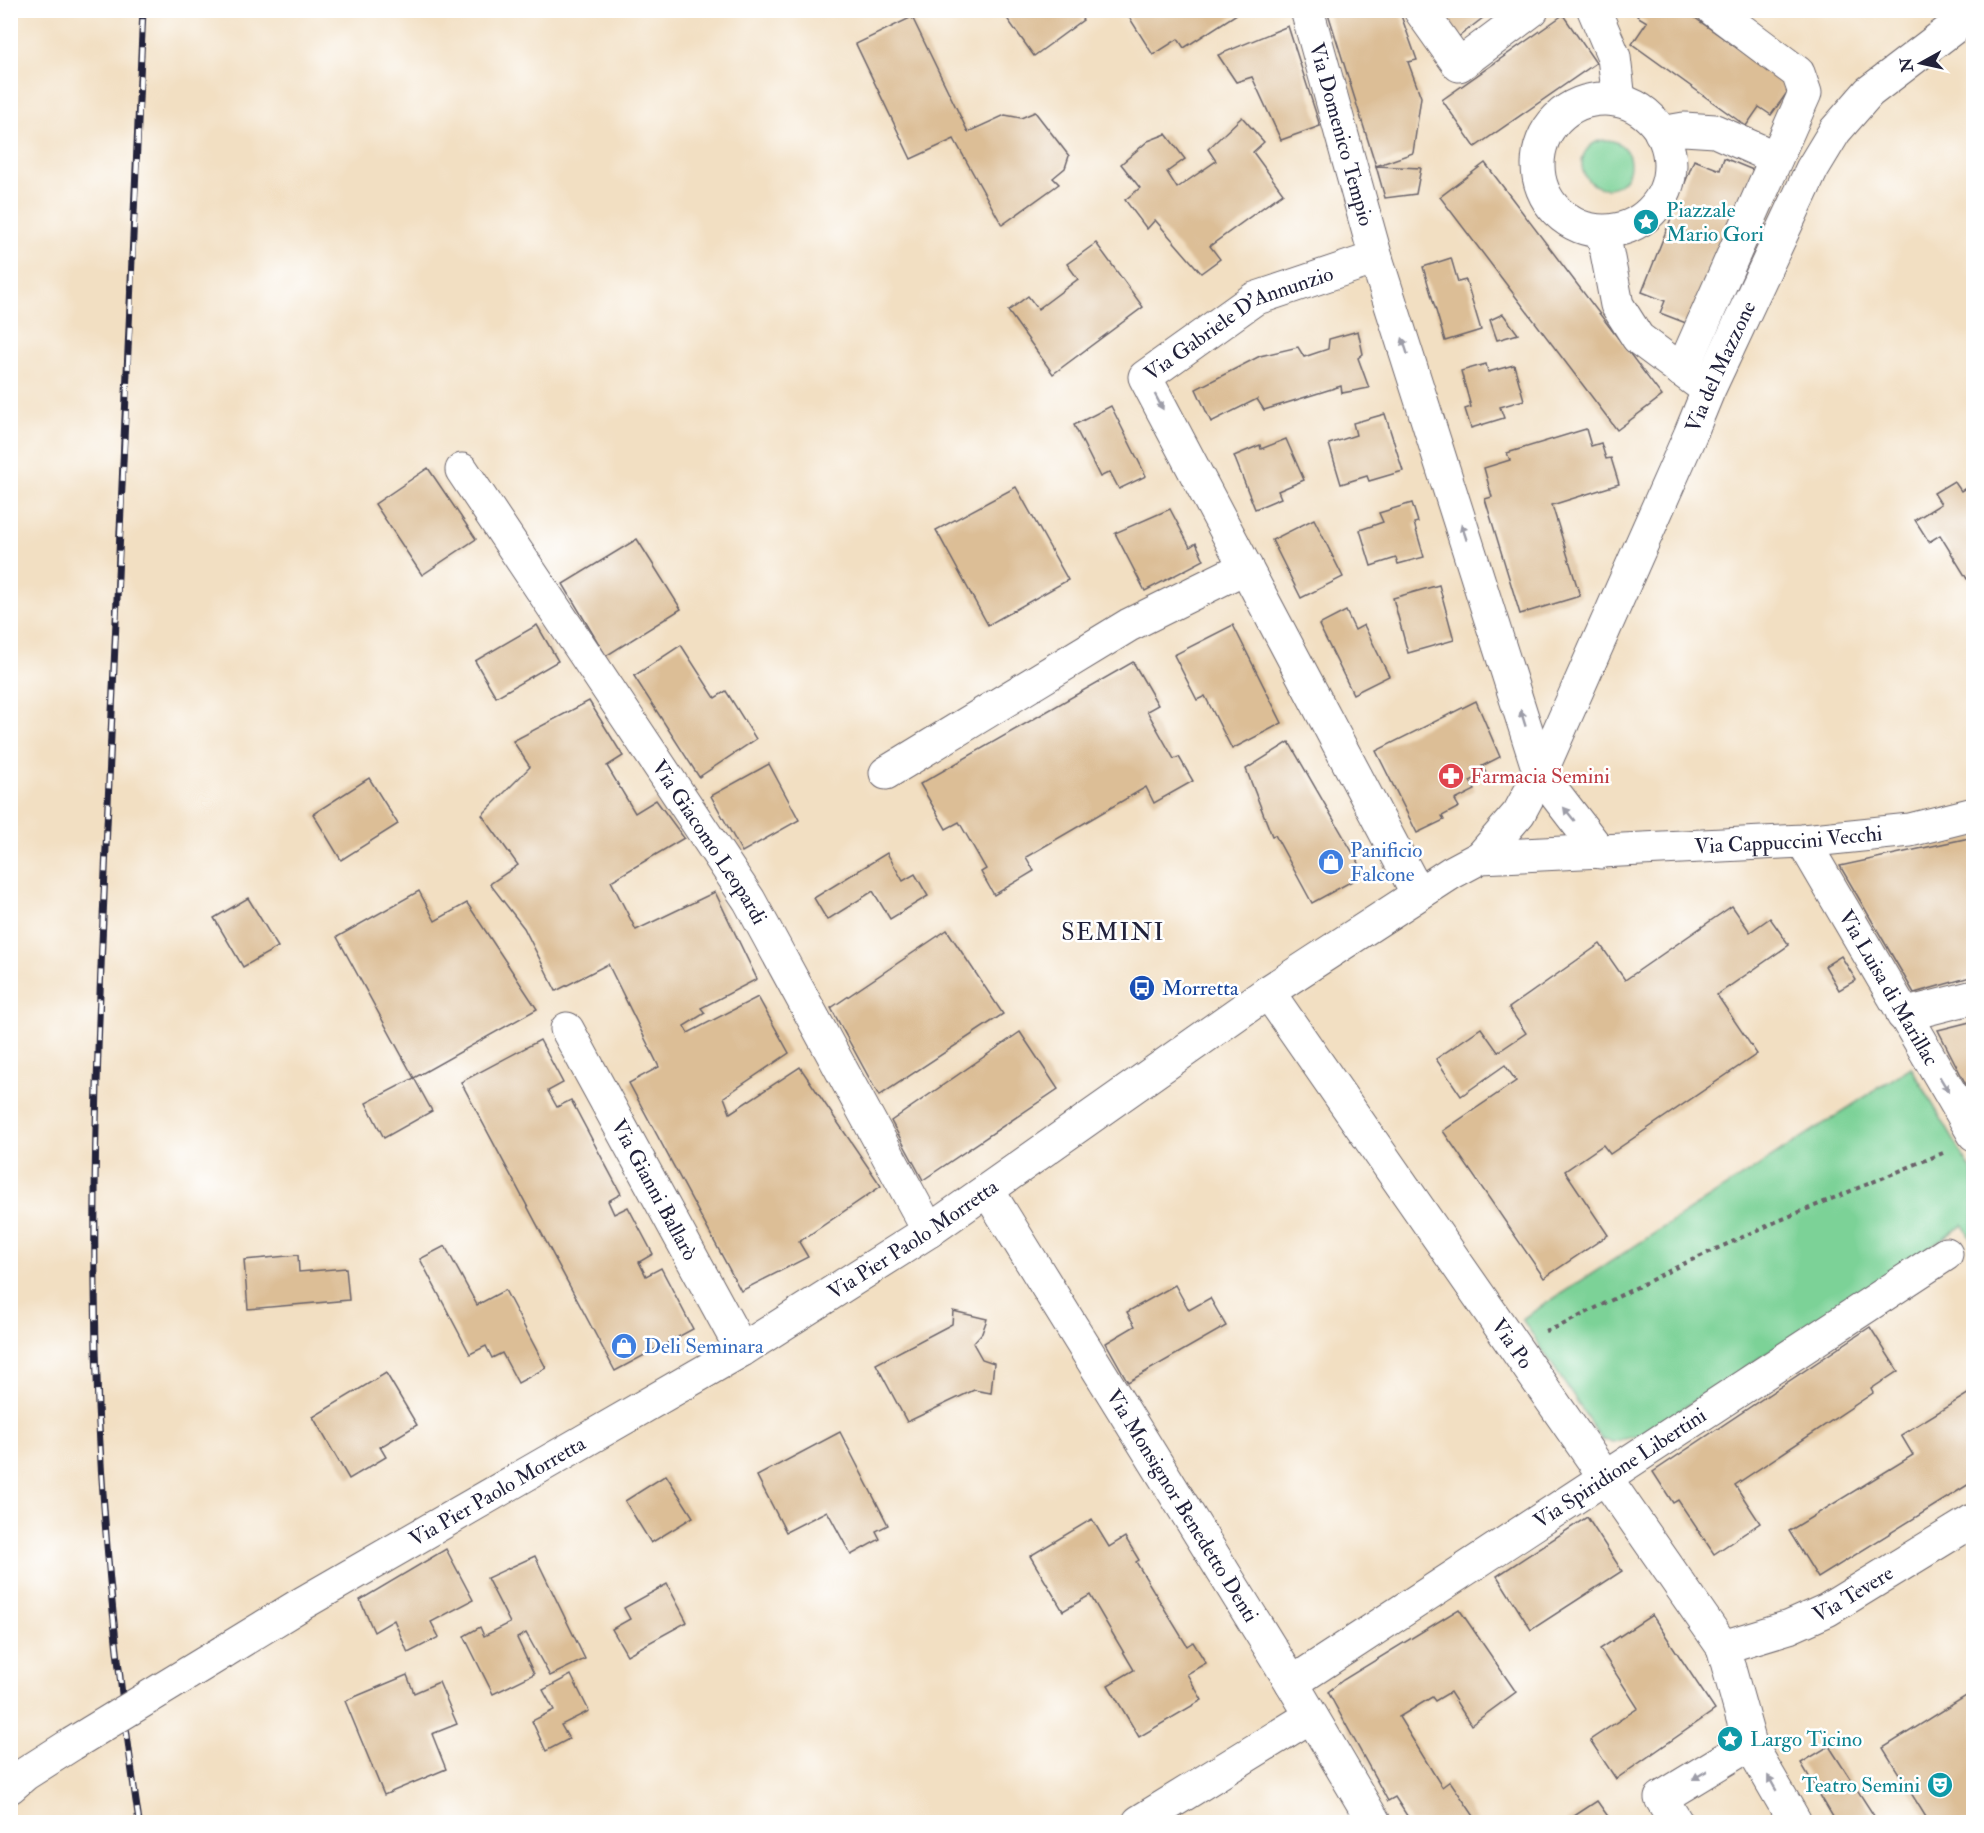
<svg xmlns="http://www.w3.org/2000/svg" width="1984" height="1833" font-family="'IM FELL Double Pica',serif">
  <rect width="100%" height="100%" fill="#fff"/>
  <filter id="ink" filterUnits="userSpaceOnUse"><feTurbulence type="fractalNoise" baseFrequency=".0167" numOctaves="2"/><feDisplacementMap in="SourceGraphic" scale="12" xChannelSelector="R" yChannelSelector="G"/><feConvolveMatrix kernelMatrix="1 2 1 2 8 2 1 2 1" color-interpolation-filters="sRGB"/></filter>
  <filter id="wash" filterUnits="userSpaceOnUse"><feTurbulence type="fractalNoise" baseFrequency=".008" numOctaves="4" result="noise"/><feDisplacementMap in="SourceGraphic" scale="24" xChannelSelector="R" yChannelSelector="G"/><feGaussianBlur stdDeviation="1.35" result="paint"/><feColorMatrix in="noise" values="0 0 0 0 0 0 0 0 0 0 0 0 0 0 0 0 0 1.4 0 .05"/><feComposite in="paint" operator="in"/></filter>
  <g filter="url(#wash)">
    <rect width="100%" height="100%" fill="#f2dfc2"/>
    <g fill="#7bd297" stroke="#4e7a69" stroke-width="1.5">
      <circle cx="1606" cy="164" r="24"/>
      <path d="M1911,1067L1973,1173V1243L1963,1225L1644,1434L1613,1442L1602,1440L1522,1319Z"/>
    </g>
    <g id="blocks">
      <g fill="#dcbe96">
        <path d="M1001,10H1076L1083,20L1034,56Z"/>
        <path d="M1140,10H1243L1184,48L1178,39L1153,55L1129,17Z"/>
        <path d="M1327,10H1399L1417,60L1408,62L1421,97L1413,153L1376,166Z"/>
        <path d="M1435,10H1493L1457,38Z"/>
        <path d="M1641,10H1684L1791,87L1771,115L1759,107L1746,126L1632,44L1647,22L1637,16Z"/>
        <path d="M1563,15L1596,63L1475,147L1442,100Z"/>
        <path d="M912,17L968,132L1005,115L1021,118L1035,112L1069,156L1065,168L1053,178L1059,184L1002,225L954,139L911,159L856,44Z"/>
        <path d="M1288,26L1320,126L1281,140L1252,77L1236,82L1218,55Z"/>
        <path d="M1242,117L1264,142L1253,152L1283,193L1210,246L1220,259L1201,273L1155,220L1147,229L1125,200L1140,188L1121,164L1148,141L1166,134L1185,159L1167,172L1177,188L1216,161L1208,149Z"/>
        <path d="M1724,158L1753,170L1691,325L1660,313L1665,301L1642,292L1694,160L1720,170Z"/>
        <path d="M1485,163L1662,396L1617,430L1440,197Z"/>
        <path d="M1376,166L1421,168L1416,194L1385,198Z"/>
        <path d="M1096,243L1143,307L1053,374L1008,311L1028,296L1038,309L1078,279L1067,264Z"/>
        <path d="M1451,258L1458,282L1466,280L1481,330L1445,341L1423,267Z"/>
        <path d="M1503,314L1518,334L1497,340L1490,320Z"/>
        <path d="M1358,331L1363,354L1358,358L1369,388L1342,393L1341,386L1264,410L1257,399L1211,422L1196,389L1260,356L1298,347L1304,357L1328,349L1329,339Z"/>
        <path d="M1486,364L1488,372L1514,365L1524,400L1500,407L1504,418L1471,428L1465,409L1471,407L1461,371Z"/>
        <path d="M1111,406L1146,476L1119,489L1110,472L1100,477L1074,425Z"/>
        <path d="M1385,414L1403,471L1369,481L1367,476L1341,484L1329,444L1356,435L1353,423Z"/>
        <path d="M1586,429L1591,446L1601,443L1606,459L1611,458L1619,484L1552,505L1580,596L1520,614L1485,499L1492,497L1484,468L1510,460L1507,453Z"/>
        <path d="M1286,439L1304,480L1278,491L1281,498L1255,509L1234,456L1260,445L1261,449Z"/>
        <path d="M428,468L476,539L422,575L375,504Z"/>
        <path d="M1954,481L1961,491L1974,483V575L1967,579L1940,535L1929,542L1915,520L1941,504L1934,493Z"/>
        <path d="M1016,487L1068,580L988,625L936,530Z"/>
        <path d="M1412,503L1418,522L1414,523L1424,557L1398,564L1396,558L1371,566L1360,530L1383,522L1379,513Z"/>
        <path d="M1170,509L1190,547L1196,543L1204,560L1145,591L1115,533Z"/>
        <path d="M1314,519L1343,577L1301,598L1272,540Z"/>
        <path d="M637,539L681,609L606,656L563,584Z"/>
        <path d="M1439,585L1454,640L1408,653L1393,598Z"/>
        <path d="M1346,611L1355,630L1364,625L1389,676L1353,694L1319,625Z"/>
        <path d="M537,625L558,661L496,697L475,661Z"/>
        <path d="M1233,625L1282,723L1232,749L1205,696L1197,700L1174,655Z"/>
        <path d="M681,645L715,698L726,691L756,739L699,777L634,676Z"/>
        <path d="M1133,662L1158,705L1147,711L1174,759L1179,757L1193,781L1154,803L1146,787L1026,857L1034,871L994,895L981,872L986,869L959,822L946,829L920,784Z"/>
        <path d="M589,701L623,756L607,766L635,813L656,800L684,838L611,881L636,930L715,892L757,979L701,1008L705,1013L684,1026L688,1033L758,997L789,1053L724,1097L730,1113L800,1067L881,1186L799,1242L808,1257L741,1291L629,1083L659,1067L608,964L556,991L524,928L490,884L518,865L482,815L530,767L513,741Z"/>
        <path d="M1476,701L1500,757L1482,766L1486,773L1470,781L1475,790L1455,800L1459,807L1442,816L1444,820L1417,833L1376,751Z"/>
        <path d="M1289,742L1365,874L1312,903L1275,835L1272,836L1246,769Z"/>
        <path d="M769,764L799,820L742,852L711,796Z"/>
        <path d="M369,778L398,824L341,860L313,814Z"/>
        <path d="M1974,837V976L1914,993L1840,866Z"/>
        <path d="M887,853L903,881L915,874L928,896L890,919L873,891L827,920L814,898Z"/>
        <path d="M419,891L435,921L467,903L537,1009L414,1078L337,937Z"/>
        <path d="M248,898L278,947L243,967L214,918Z"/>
        <path d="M1732,906L1750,932L1770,918L1789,945L1717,995L1757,1054L1610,1154L1603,1145L1565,1171L1608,1235L1544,1278L1443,1131L1516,1081L1505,1065L1461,1096L1436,1059L1481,1028L1498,1052L1526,1033L1509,1008L1600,944L1625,980Z"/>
        <path d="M947,930L1003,1014L879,1096L831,1008Z"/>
        <path d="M1841,956L1856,980L1839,990L1825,966Z"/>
        <path d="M1974,1021V1100L1938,1030Z"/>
        <path d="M1020,1032L1058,1089L923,1180L891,1121Z"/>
        <path d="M540,1040L563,1083L548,1091L557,1107L571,1100L621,1194L608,1201L614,1214L628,1207L653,1254L639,1262L646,1276L661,1268L693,1329L615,1371L461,1082Z"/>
        <path d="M414,1078L432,1111L384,1138L366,1103Z"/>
        <path d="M445,1246L477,1305L505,1290L546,1368L518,1383L502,1353L492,1358L486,1346L470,1354L420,1259Z"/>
        <path d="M298,1255L299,1272L346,1268L349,1300L248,1309L244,1260Z"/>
        <path d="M1175,1285L1189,1310L1210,1298L1226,1326L1128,1382L1106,1343L1135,1326L1127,1312Z"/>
        <path d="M953,1311L987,1319L982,1333L973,1343L982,1359L994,1363L991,1393L974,1390L907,1422L876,1364L952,1324Z"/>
        <path d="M1870,1327L1898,1371L1871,1389L1873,1393L1735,1485L1760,1523L1714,1554L1678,1500L1673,1503L1653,1472Z"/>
        <path d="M386,1373L417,1425L380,1447L386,1457L349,1479L313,1417Z"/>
        <path d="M1974,1390V1481L1818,1578L1789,1531L1913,1455L1901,1435Z"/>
        <path d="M840,1432L888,1525L876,1531L880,1539L851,1555L827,1511L786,1532L757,1476Z"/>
        <path d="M666,1475L693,1517L651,1543L625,1501Z"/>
        <path d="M1587,1517L1622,1571L1531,1630L1497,1576Z"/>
        <path d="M1092,1519L1109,1547L1125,1537L1139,1560L1136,1562L1187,1646L1193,1642L1206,1663L1187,1674L1202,1700L1139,1737L1108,1685L1134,1670L1090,1595L1063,1611L1030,1556Z"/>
        <path d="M446,1549L473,1600L431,1622L439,1637L408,1653L394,1620L374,1632L360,1600Z"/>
        <path d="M535,1556L585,1659L550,1676L526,1633L517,1638L534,1674L493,1694L464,1636L480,1627L484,1636L510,1623L487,1578Z"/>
        <path d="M667,1584L687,1622L627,1655L612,1629L630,1619L624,1608Z"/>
        <path d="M1459,1609L1516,1692L1471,1725L1450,1692L1435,1701L1432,1697L1399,1717L1442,1787L1450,1781L1478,1822H1411L1395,1797L1388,1801L1328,1692L1343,1680Z"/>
        <path d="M1652,1615L1715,1710L1616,1779L1590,1740L1638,1708L1600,1649Z"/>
        <path d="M407,1675L414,1693L439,1682L457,1724L432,1734L446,1769L384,1795L345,1701Z"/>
        <path d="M571,1675L589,1711L561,1725L569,1739L546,1751L532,1721L554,1710L543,1690Z"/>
        <path d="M1974,1691V1822H1929L1883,1748Z"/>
        <path d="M1829,1746L1878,1822H1836L1801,1763Z"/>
        <path d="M1597,1801L1612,1822H1565Z"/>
      </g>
    </g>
  </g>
  <g filter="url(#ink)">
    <use href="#blocks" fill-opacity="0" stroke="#6b646a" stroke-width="1.5"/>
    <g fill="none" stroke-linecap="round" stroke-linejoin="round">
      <g stroke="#6b646a" stroke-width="35">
        <g id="minor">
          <path id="s1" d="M1307,10L1376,258"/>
          <path d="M1420,10L1459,65L1532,10"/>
          <path d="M1594,10L1614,57L1619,100"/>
          <circle cx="1604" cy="165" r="66"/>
          <path d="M1661,133L1684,129L1715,131L1776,158"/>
          <path d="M1603,232L1617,305L1638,338L1700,384"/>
          <path d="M1682,371L1805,93L1798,73L1714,10"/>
          <path id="s2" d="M462,470L749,900L929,1231"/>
          <path d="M886,773L1129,625L1246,567"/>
          <path id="s3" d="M1803,841L1974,1134"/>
          <path id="s4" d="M1481,857L1519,813L1540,774L1690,435L1708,391L1812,169L1835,131L1869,92L1974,12"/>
          <path id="s5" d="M1418,894L1145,377L1254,299L1376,258L1540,774L1600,852"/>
          <path id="s6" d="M1268,992L1723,1647L1750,1744L1795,1822"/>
          <path d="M1903,1015L1974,997"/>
          <path id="s7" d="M567,1029L742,1350"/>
          <path id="s8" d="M988,1191L1292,1683L1374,1822"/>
          <path id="s9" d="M1723,1647L1789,1627L1827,1610L1974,1520"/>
          <path id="s10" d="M223,1652L303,1603L742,1350L929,1231L1268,992L1451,873L1481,857L1803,841L1910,830L1974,814"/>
          <path id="s11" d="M1292,1683L1946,1254"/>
          <path d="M10,1787L25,1774L72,1744"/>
          <path d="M1139,1822L1311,1716"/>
          <path d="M1676,1822L1661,1798L1750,1744"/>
        </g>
      </g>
      <path stroke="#6b646a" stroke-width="4" stroke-dasharray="4.5 4.5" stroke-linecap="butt" d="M1545,1331L1560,1326L1683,1264L1778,1221L1943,1153"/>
      <use href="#minor" stroke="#fff" stroke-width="33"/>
      <g stroke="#22223b" stroke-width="7">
        <path id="rail" d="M139,1822C113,1645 96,1465 95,1287C93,1095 104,903 112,712C123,478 134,244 143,10"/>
      </g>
      <use href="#rail" stroke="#fff" stroke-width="4.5" stroke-dasharray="14" stroke-linecap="butt"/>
      <g stroke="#6b646a" stroke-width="35" stroke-linecap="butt">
        <path id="minor-bridge" d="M72,1744L223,1652"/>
      </g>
      <use href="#minor-bridge" stroke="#fff" stroke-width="33"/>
    </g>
    <defs><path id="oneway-solid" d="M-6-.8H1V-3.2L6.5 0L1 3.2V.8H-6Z" transform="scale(1.5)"/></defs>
    <g fill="#9c9ca7">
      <use href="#oneway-solid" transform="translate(1405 346) rotate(-108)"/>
      <use href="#oneway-solid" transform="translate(1159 402) rotate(62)"/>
      <use href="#oneway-solid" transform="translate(1464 532) rotate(-108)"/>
      <use href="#oneway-solid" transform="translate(1523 718) rotate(-107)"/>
      <use href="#oneway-solid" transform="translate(1569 814) rotate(-129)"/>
      <use href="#oneway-solid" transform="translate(1944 1084) rotate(59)"/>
      <use href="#oneway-solid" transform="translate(1700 1775) rotate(149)"/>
      <use href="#oneway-solid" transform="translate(1772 1783) rotate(-120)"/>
    </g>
  </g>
  <defs>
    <g id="sight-disc" transform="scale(1.35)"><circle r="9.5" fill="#0f9aa8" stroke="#fff"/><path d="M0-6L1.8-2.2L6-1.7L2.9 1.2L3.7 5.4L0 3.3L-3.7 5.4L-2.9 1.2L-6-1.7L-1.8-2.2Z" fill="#fff"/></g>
    <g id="pharmacy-disc" transform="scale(1.35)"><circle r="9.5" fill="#e0444e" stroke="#fff"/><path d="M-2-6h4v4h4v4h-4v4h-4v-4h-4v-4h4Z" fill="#fff"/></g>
    <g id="shop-disc" transform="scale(1.35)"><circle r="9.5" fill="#3f7fe0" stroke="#fff"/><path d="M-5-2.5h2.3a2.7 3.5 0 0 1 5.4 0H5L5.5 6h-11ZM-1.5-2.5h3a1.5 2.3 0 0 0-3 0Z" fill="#fff"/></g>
    <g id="bus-disc" transform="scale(1.35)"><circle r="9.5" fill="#1a4fb4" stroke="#fff"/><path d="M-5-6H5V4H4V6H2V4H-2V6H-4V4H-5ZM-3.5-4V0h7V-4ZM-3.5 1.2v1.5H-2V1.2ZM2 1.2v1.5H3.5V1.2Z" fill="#fff"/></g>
    <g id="theatre-disc" transform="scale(1.35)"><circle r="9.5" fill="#0f9aa8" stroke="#fff"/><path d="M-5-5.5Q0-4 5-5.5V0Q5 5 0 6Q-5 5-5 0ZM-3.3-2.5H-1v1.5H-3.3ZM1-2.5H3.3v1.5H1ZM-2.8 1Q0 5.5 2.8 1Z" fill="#fff"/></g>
  </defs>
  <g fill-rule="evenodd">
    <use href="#sight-disc" x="1646" y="222"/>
    <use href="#pharmacy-disc" x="1451" y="776"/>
    <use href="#shop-disc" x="1331" y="862"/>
    <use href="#bus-disc" x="1142" y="988"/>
    <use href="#shop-disc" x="624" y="1346"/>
    <use href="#sight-disc" x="1730" y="1739"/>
    <use href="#theatre-disc" x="1940" y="1785"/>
  </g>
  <g text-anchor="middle" stroke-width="5" stroke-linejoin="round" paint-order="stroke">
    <g font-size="21" fill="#22223b" stroke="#fff">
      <text dy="7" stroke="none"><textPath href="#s1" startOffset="129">Via Domenico Tempio</textPath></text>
      <text dy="7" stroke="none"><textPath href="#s5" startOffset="694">Via Gabriele D'Annunzio</textPath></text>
      <text dy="7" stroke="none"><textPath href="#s4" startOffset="548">Via del Mazzone</textPath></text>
      <text dy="7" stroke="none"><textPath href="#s10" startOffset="1797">Via Cappuccini Vecchi</textPath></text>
      <text dy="7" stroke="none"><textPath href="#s2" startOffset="447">Via Giacomo Leopardi</textPath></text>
      <text dy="7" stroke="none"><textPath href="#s3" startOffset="170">Via Luisa di Marillac</textPath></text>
      <text dy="7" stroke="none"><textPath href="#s7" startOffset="183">Via Gianni Ballarò</textPath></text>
      <text dy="7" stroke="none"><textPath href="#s10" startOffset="804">Via Pier Paolo Morretta</textPath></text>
      <text dy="7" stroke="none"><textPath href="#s6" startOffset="428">Via Po</textPath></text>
      <text dy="7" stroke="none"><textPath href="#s11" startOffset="392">Via Spiridione Libertini</textPath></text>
      <text dy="7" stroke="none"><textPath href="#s10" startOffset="318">Via Pier Paolo Morretta</textPath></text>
      <text dy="7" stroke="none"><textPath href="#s8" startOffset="370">Via Monsignor Benedetto Denti</textPath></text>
      <text dy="7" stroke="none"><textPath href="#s9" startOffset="141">Via Tevere</textPath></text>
    </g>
    <g font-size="21" fill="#0d838f" stroke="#fff" text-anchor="start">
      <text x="1666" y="217">Piazzale<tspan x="1666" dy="24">Mario Gori</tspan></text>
      <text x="1750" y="1746">Largo Ticino</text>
      <text x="1920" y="1792" text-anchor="end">Teatro Semini</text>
    </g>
    <g font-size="21" fill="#be3a42" stroke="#fff" text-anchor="start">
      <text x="1470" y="783">Farmacia Semini</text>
    </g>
    <g font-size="21" fill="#366cbe" stroke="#fff" text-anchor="start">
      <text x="1350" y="857">Panificio<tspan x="1350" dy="24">Falcone</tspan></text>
      <text x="644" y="1353">Deli Seminara</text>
    </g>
    <g font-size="21" fill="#164399" stroke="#fff" text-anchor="start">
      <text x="1162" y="995">Morretta</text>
    </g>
    <g font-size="24" letter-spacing="1.5" fill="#22223b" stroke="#fff">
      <text x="1113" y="940">SEMINI</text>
    </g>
  </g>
  <rect width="1984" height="1833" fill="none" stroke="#fff" stroke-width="36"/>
  <g transform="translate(1921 63) rotate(262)" stroke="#ffffff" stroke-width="4.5" paint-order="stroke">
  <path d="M0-4.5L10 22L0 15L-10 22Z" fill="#22223b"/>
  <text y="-9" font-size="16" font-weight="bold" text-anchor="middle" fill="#22223b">N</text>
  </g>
</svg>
